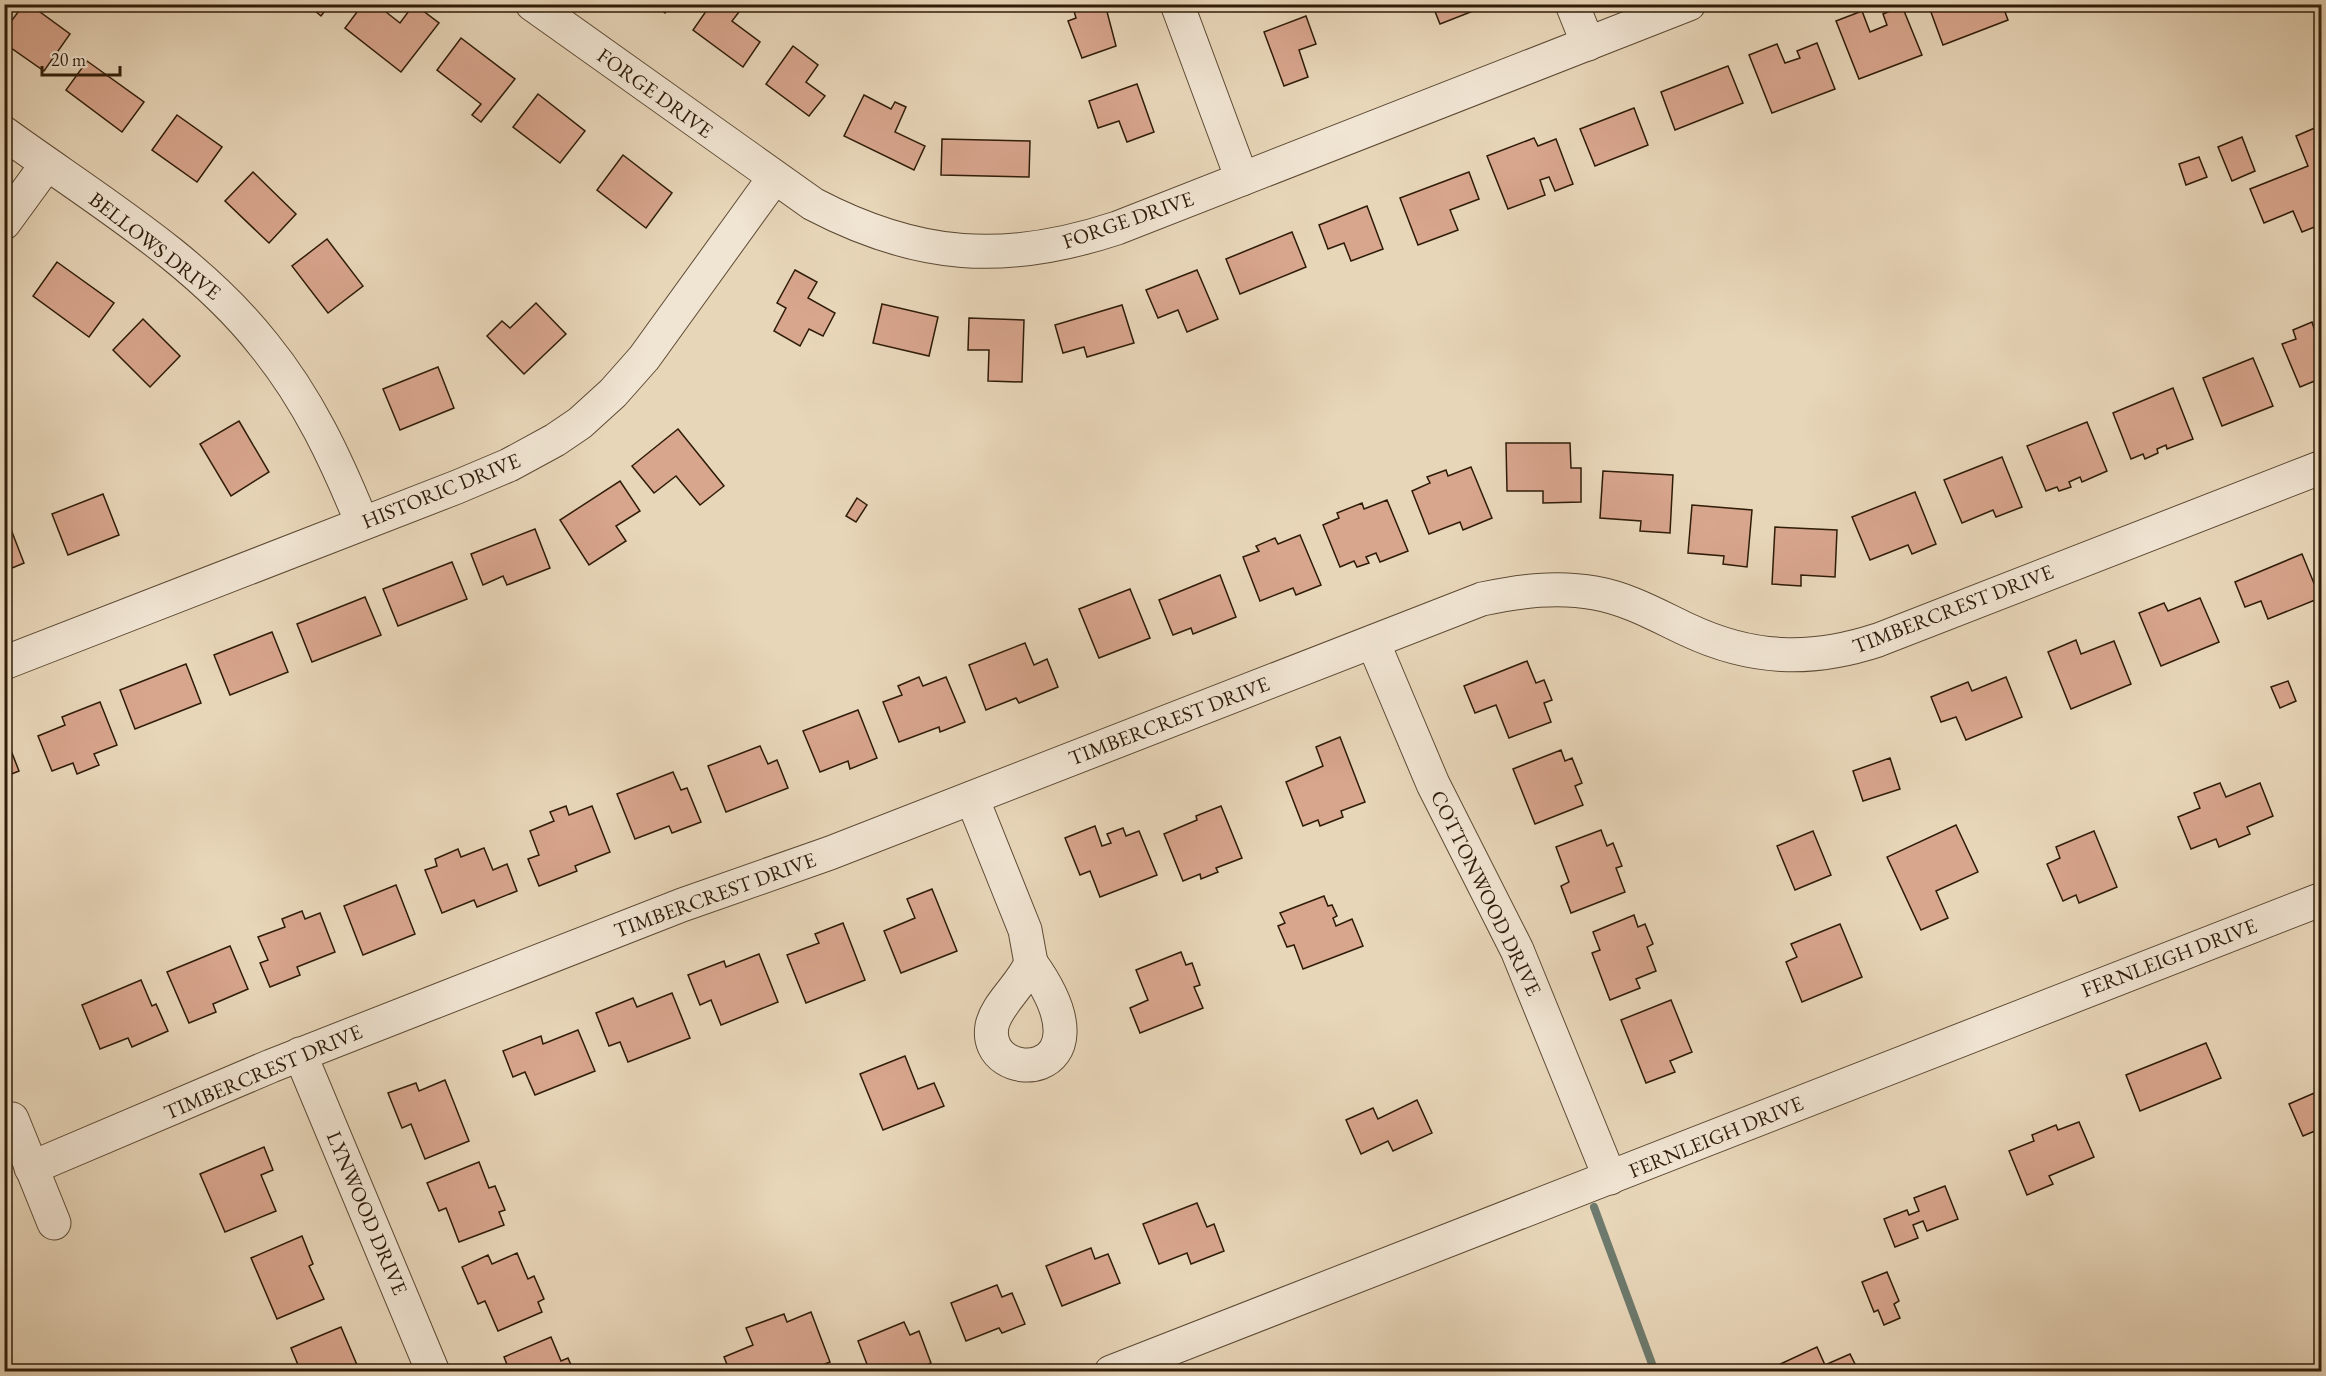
<svg xmlns="http://www.w3.org/2000/svg" width="2326" height="1376" font-family="'EB Garamond',serif">
  <rect width="100%" height="100%" fill="#e8d6b9"/>
  <filter id="stains"><feTurbulence type="fractalNoise" baseFrequency=".00333" numOctaves="4"/><feColorMatrix values="0 0 0 0 .2 0 0 0 0 .09 0 0 0 0 .02 0 0 0 .5 -.17"/></filter>
  <radialGradient id="worn" r=".72"><stop offset=".6" stop-color="#630" stop-opacity="0"/><stop offset="1" stop-color="#630" stop-opacity=".3"/></radialGradient>
  <g fill="none" stroke-linecap="round" stroke-linejoin="round">
    <path stroke="#6d7a6d" stroke-width="8" d="M1594,1207L1655,1372"/>
  </g>
  <g fill="#d8a58d" stroke="#2f1c08" stroke-width="1.5">
    <path d="M24,4H29L70,34L44,71L4,43V31Z"/>
    <path d="M307,4H330L321,16Z"/>
    <path d="M363,4H389L391,6L386,12L400,23L414,4L439,23L401,72L345,28Z"/>
    <path d="M653,4H671L665,13Z"/>
    <path d="M711,4H738L742,8L732,21L760,42L743,67L693,30Z"/>
    <path d="M1072,4H1105L1116,46L1082,58L1068,21L1076,18Z"/>
    <path d="M1432,4H1486V6L1440,24Z"/>
    <path d="M1928,4H2002L2008,20L1943,45Z"/>
    <path d="M1902,6L1922,55L1859,79L1836,21L1862,11L1870,32L1887,25L1883,14Z"/>
    <path d="M1306,16L1316,44L1299,50L1308,77L1284,86L1264,32Z"/>
    <path d="M461,38L515,79L481,122L472,115L481,104L437,70Z"/>
    <path d="M1817,43L1835,89L1772,113L1749,55L1777,44L1785,63L1800,58L1797,51Z"/>
    <path d="M793,46L818,65L806,82L825,96L809,116L766,84Z"/>
    <path d="M87,61L144,102L122,132L66,90Z"/>
    <path d="M1728,66L1743,103L1675,130L1661,92Z"/>
    <path d="M1137,84L1154,132L1127,142L1119,121L1098,128L1089,101Z"/>
    <path d="M538,94L585,131L560,163L513,127Z"/>
    <path d="M864,95L891,109L895,102L906,107L895,132L925,146L914,170L844,136Z"/>
    <path d="M1634,108L1648,145L1595,166L1580,129Z"/>
    <path d="M177,115L222,147L197,182L152,150Z"/>
    <path d="M2322,125V224L2302,232L2293,211L2264,223L2250,189L2308,166L2296,136Z"/>
    <path d="M2242,137L2255,171L2232,181L2218,147Z"/>
    <path d="M1534,138L1538,146L1556,139L1573,184L1555,191L1549,177L1540,180L1545,195L1508,209L1487,156Z"/>
    <path d="M942,139L1030,141L1029,177L941,175Z"/>
    <path d="M623,155L672,193L646,228L597,190Z"/>
    <path d="M2199,157L2207,177L2186,185L2179,164Z"/>
    <path d="M253,172L296,214L269,243L225,201Z"/>
    <path d="M1469,172L1479,199L1450,210L1458,230L1418,245L1400,198Z"/>
    <path d="M1367,206L1383,249L1351,261L1344,243L1328,249L1319,225Z"/>
    <path d="M1292,232L1306,267L1240,294L1226,259Z"/>
    <path d="M327,239L363,286L328,313L292,266Z"/>
    <path d="M57,262L114,303L89,337L33,296Z"/>
    <path d="M795,270L817,282L808,298L835,313L823,336L809,329L800,346L774,331L786,308L777,303Z"/>
    <path d="M1197,270L1218,319L1187,332L1178,310L1158,318L1146,290Z"/>
    <path d="M536,303L566,334L524,374L487,336L502,321L510,328Z"/>
    <path d="M882,304L938,317L929,356L873,343Z"/>
    <path d="M1122,305L1134,343L1087,357L1084,347L1063,353L1055,325Z"/>
    <path d="M969,318L1024,320L1022,382L988,381L989,350H968Z"/>
    <path d="M143,319L180,356L150,387L113,350Z"/>
    <path d="M2312,322L2315,331L2322,329V378L2300,387L2282,344L2296,339L2293,330Z"/>
    <path d="M2253,358L2273,406L2222,426L2203,378Z"/>
    <path d="M438,367L454,408L400,430L383,389Z"/>
    <path d="M2173,388L2193,439L2167,449L2166,445L2157,449L2158,453L2145,459L2143,454L2131,459L2113,413Z"/>
    <path d="M239,421L269,472L231,496L200,444Z"/>
    <path d="M2087,422L2107,471L2082,482L2080,477L2069,482L2071,487L2059,491L2057,487L2046,491L2027,446Z"/>
    <path d="M678,429L724,486L700,505L676,476L654,493L632,466Z"/>
    <path d="M1506,443H1570L1571,468H1581V502L1543,503V491H1507Z"/>
    <path d="M2002,457L2022,507L1996,517L1993,510L1962,523L1944,480Z"/>
    <path d="M1471,467L1492,518L1463,530L1460,522L1429,534L1412,491L1430,483L1427,477L1446,470L1448,476Z"/>
    <path d="M1603,471L1673,475L1670,533L1640,531L1641,521L1600,518Z"/>
    <path d="M620,481L640,511L616,526L626,541L589,565L560,520Z"/>
    <path d="M1915,492L1936,544L1912,554L1908,545L1870,560L1852,517Z"/>
    <path d="M103,494L119,535L68,555L52,514Z"/>
    <path d="M857,498L867,505L856,522L846,516Z"/>
    <path d="M1387,500L1408,551L1380,562L1376,553L1366,557L1369,563L1357,567L1354,561L1340,567L1323,525L1339,518L1337,513L1362,503L1364,509Z"/>
    <path d="M1692,505L1752,510L1747,567L1723,564L1724,556L1688,553Z"/>
    <path d="M7,519L24,563L5,571L4,520Z"/>
    <path d="M1775,527L1837,530L1835,577L1801,575V586L1772,584Z"/>
    <path d="M535,529L550,568L507,585L503,576L483,585L471,554Z"/>
    <path d="M1300,535L1321,585L1296,595L1293,588L1260,601L1243,557L1259,551L1256,546L1275,538L1278,544Z"/>
    <path d="M2302,554L2320,598L2268,619L2261,601L2245,607L2235,582Z"/>
    <path d="M452,562L467,599L398,626L383,589Z"/>
    <path d="M1220,575L1236,617L1193,634L1191,628L1173,635L1159,600Z"/>
    <path d="M1130,589L1150,638L1099,658L1079,609Z"/>
    <path d="M365,597L381,635L312,662L297,624Z"/>
    <path d="M2200,598L2219,642L2161,666L2139,613L2164,603L2168,611Z"/>
    <path d="M272,632L288,672L230,695L214,655Z"/>
    <path d="M2076,640L2081,654L2114,641L2131,684L2071,709L2048,652Z"/>
    <path d="M1025,643L1034,665L1047,659L1058,687L1019,703L1016,698L986,710L969,665Z"/>
    <path d="M1527,661L1536,683L1544,680L1552,700L1544,703L1551,722L1509,738L1496,705L1475,713L1464,686Z"/>
    <path d="M186,664L201,703L135,729L120,690Z"/>
    <path d="M919,677L923,686L946,677L965,722L940,732L939,727L899,742L883,702L902,695L898,686Z"/>
    <path d="M2006,677L2022,717L1966,740L1956,717L1941,722L1931,697L1968,682L1972,691Z"/>
    <path d="M2288,681L2296,701L2280,708L2271,687Z"/>
    <path d="M100,702L117,745L94,754L99,765L77,774L73,763L52,771L38,736L65,725L62,717Z"/>
    <path d="M858,710L877,758L850,769L848,761L820,772L803,731Z"/>
    <path d="M5,735L19,771L4,777V736Z"/>
    <path d="M1340,737L1365,802L1341,811L1343,817L1320,826L1318,820L1303,826L1286,782L1323,766L1316,747Z"/>
    <path d="M760,746L768,764L777,760L788,788L726,812L708,766Z"/>
    <path d="M1561,750L1565,761L1572,758L1582,783L1575,786L1583,805L1535,824L1513,769Z"/>
    <path d="M1890,758L1900,789L1863,801L1853,771Z"/>
    <path d="M673,772L681,790L687,788L701,822L672,833L669,826L635,839L617,794Z"/>
    <path d="M2220,783L2226,797L2260,783L2273,816L2247,827L2250,834L2219,847L2216,839L2191,849L2178,817L2200,808L2194,793Z"/>
    <path d="M566,806L569,815L592,806L610,852L575,866L577,871L539,886L528,859L539,855L530,831L554,821L550,812Z"/>
    <path d="M1221,806L1242,858L1216,868L1218,872L1201,879L1200,874L1183,881L1164,834L1197,820L1196,816Z"/>
    <path d="M1956,825L1978,872L1936,891L1948,918L1921,930L1887,857Z"/>
    <path d="M1095,826L1102,846L1111,843L1107,834L1123,828L1126,836L1139,831L1157,875L1100,897L1090,871L1080,875L1065,838Z"/>
    <path d="M1601,830L1607,846L1613,843L1622,866L1616,868L1625,892L1571,913L1561,886L1569,882L1556,847Z"/>
    <path d="M1813,831L1831,875L1795,890L1777,846Z"/>
    <path d="M2094,831L2117,887L2079,903L2076,895L2063,901L2047,864L2060,858L2056,847Z"/>
    <path d="M484,848L493,870L507,864L517,891L477,907L474,900L442,913L425,870L437,866L435,859L458,849L461,857Z"/>
    <path d="M396,885L415,934L363,955L344,906Z"/>
    <path d="M932,889L957,951L901,973L884,931L915,918L907,899Z"/>
    <path d="M1324,896L1328,906L1332,905L1337,916L1333,918L1336,926L1352,919L1363,946L1303,969L1294,945L1287,947L1278,926L1285,923L1280,913Z"/>
    <path d="M302,911L305,919L320,913L335,952L297,967L300,975L270,987L260,963L268,960L258,937L285,927L282,919Z"/>
    <path d="M1634,915L1638,927L1645,924L1653,944L1647,947L1656,971L1636,979L1640,988L1610,1000L1592,953L1600,950L1593,932Z"/>
    <path d="M843,923L865,980L806,1003L787,955L819,943L815,934Z"/>
    <path d="M1840,924L1862,977L1802,1002L1786,962L1797,957L1791,944Z"/>
    <path d="M230,946L248,989L213,1004L216,1012L189,1023L167,972Z"/>
    <path d="M1181,952L1186,965L1192,963L1200,985L1194,987L1203,1008L1140,1033L1130,1008L1148,1000L1136,970Z"/>
    <path d="M759,954L778,1002L721,1025L711,1000L700,1005L688,975L724,961L726,967Z"/>
    <path d="M141,980L152,1006L156,1004L168,1031L132,1047L128,1038L100,1049L82,1005Z"/>
    <path d="M672,993L690,1038L628,1062L620,1042L609,1046L596,1013L633,998L637,1007Z"/>
    <path d="M1671,1000L1692,1052L1670,1061L1675,1072L1646,1083L1621,1020Z"/>
    <path d="M578,1030L595,1071L535,1095L525,1072L513,1077L503,1051L541,1036L543,1044Z"/>
    <path d="M2206,1043L2221,1078L2140,1111L2126,1075Z"/>
    <path d="M905,1056L918,1089L934,1083L944,1106L883,1130L860,1074Z"/>
    <path d="M445,1080L469,1141L425,1159L411,1124L402,1128L388,1093L416,1083L419,1091Z"/>
    <path d="M2319,1091L2322,1097V1128L2303,1136L2289,1104Z"/>
    <path d="M1417,1100L1432,1133L1393,1151L1388,1141L1361,1154L1346,1120L1373,1108L1378,1119Z"/>
    <path d="M2079,1122L2094,1157L2049,1176L2053,1184L2027,1195L2009,1151L2034,1141L2032,1135L2056,1125L2058,1130Z"/>
    <path d="M264,1147L273,1170L261,1175L276,1211L225,1232L200,1174Z"/>
    <path d="M479,1162L489,1188L495,1186L505,1210L499,1212L504,1225L459,1242L446,1208L439,1211L427,1183Z"/>
    <path d="M1945,1186L1958,1219L1927,1231L1923,1221L1913,1225L1918,1238L1895,1247L1884,1219L1907,1210L1909,1215L1919,1211L1914,1198Z"/>
    <path d="M1197,1203L1207,1227L1214,1224L1224,1251L1191,1264L1187,1253L1159,1264L1143,1224Z"/>
    <path d="M302,1236L313,1264L309,1266L324,1299L277,1319L251,1258Z"/>
    <path d="M1091,1248L1095,1259L1108,1254L1120,1283L1062,1306L1046,1266Z"/>
    <path d="M517,1253L528,1279L534,1276L544,1299L538,1302L542,1312L498,1331L485,1301L478,1304L462,1267L488,1255L492,1264Z"/>
    <path d="M1887,1272L1899,1301L1894,1304L1900,1318L1884,1325L1878,1310L1874,1312L1862,1282Z"/>
    <path d="M997,1285L1002,1297L1012,1293L1025,1324L1002,1333L999,1328L966,1341L951,1303Z"/>
    <path d="M811,1312L830,1362L805,1372H730L724,1357L753,1345L746,1328L784,1314L787,1322Z"/>
    <path d="M904,1322L910,1335L919,1331L931,1363L909,1372L904,1368L896,1372H870L858,1341Z"/>
    <path d="M341,1327L360,1372H301L291,1348Z"/>
    <path d="M551,1337L561,1361L568,1358L574,1372H510L504,1357Z"/>
    <path d="M1817,1347L1825,1365L1850,1354L1859,1372H1763Z"/>
  </g>
  <g fill="none" stroke-linecap="round" stroke-linejoin="round">
    <g stroke="#5d4a34" stroke-width="35">
      <g id="minor">
        <path d="M532,4L813,204C918,259 1005,265 1117,228L1689,4"/>
        <path d="M1177,4L1242,179"/>
        <path d="M1572,4L1588,44"/>
        <path d="M4,133C92,197 197,259 264,345C308,399 336,459 362,523"/>
        <path d="M4,223L47,164"/>
        <path d="M1373,642L1433,784L1517,950L1610,1178"/>
        <path d="M4,663L457,487L509,465L555,440L580,423L613,393L644,358L774,178"/>
        <path d="M972,798L1025,930L1031,963"/>
        <path d="M1031,963C1118,1084 981,1087 992,1026C996,1005 1021,986 1031,963Z"/>
        <path d="M300,1054L433,1372"/>
        <path d="M12,1119L54,1223"/>
        <path d="M31,1168L271,1066L429,1004L682,905L830,853L1482,599C1520,591 1557,586 1595,593C1629,599 1658,616 1688,630C1752,660 1811,662 1878,640L2322,467"/>
        <path d="M1111,1372L2322,899"/>
      </g>
    </g>
    <use href="#minor" stroke="#f0e4d2" stroke-width="33"/>
  </g>
  <g text-anchor="middle" stroke-width="5" stroke-linejoin="round" paint-order="stroke">
    <g font-size="21" fill="#2f1c08" stroke="#f0e4d2">
      <text transform="translate(655 93) rotate(36)" y="7">FORGE DRIVE</text>
      <text transform="translate(1128 220) rotate(-19)" y="7">FORGE DRIVE</text>
      <text transform="translate(155 246) rotate(38)" y="7">BELLOWS DRIVE</text>
      <text transform="translate(441 491) rotate(-22)" y="7">HISTORIC DRIVE</text>
      <text transform="translate(1953 609) rotate(-21)" y="7">TIMBERCREST DRIVE</text>
      <text transform="translate(1169 721) rotate(-21)" y="7">TIMBERCREST DRIVE</text>
      <text transform="translate(1486 893) rotate(64)" y="7">COTTONWOOD DRIVE</text>
      <text transform="translate(715 895) rotate(-20)" y="7">TIMBERCREST DRIVE</text>
      <text transform="translate(2169 958) rotate(-21)" y="7">FERNLEIGH DRIVE</text>
      <text transform="translate(263 1072) rotate(-23)" y="7">TIMBERCREST DRIVE</text>
      <text transform="translate(1716 1137) rotate(-22)" y="7">FERNLEIGH DRIVE</text>
      <text transform="translate(367 1213) rotate(67)" y="7">LYNWOOD DRIVE</text>
    </g>
  </g>
  <rect width="2326" height="1376" fill="none" stroke="#e8d6b9" stroke-width="24"/>
  <rect x="6" y="6" width="2314" height="1364" fill="none" stroke="#2f1c08" stroke-width="3"/>
  <rect x="12" y="12" width="2302" height="1352" fill="none" stroke="#2f1c08" stroke-width="1.5"/>
  <path d="M42 66v9h78v-9" fill="none" stroke="#2f1c08" stroke-width="3"/>
  <text x="51" y="66" font-size="18" fill="#2f1c08" stroke="#f0e4d2" stroke-width="4.5" paint-order="stroke">20 m</text>
  <rect width="100%" height="100%" filter="url(#stains)"/>
  <rect width="100%" height="100%" fill="url(#worn)"/>
</svg>
